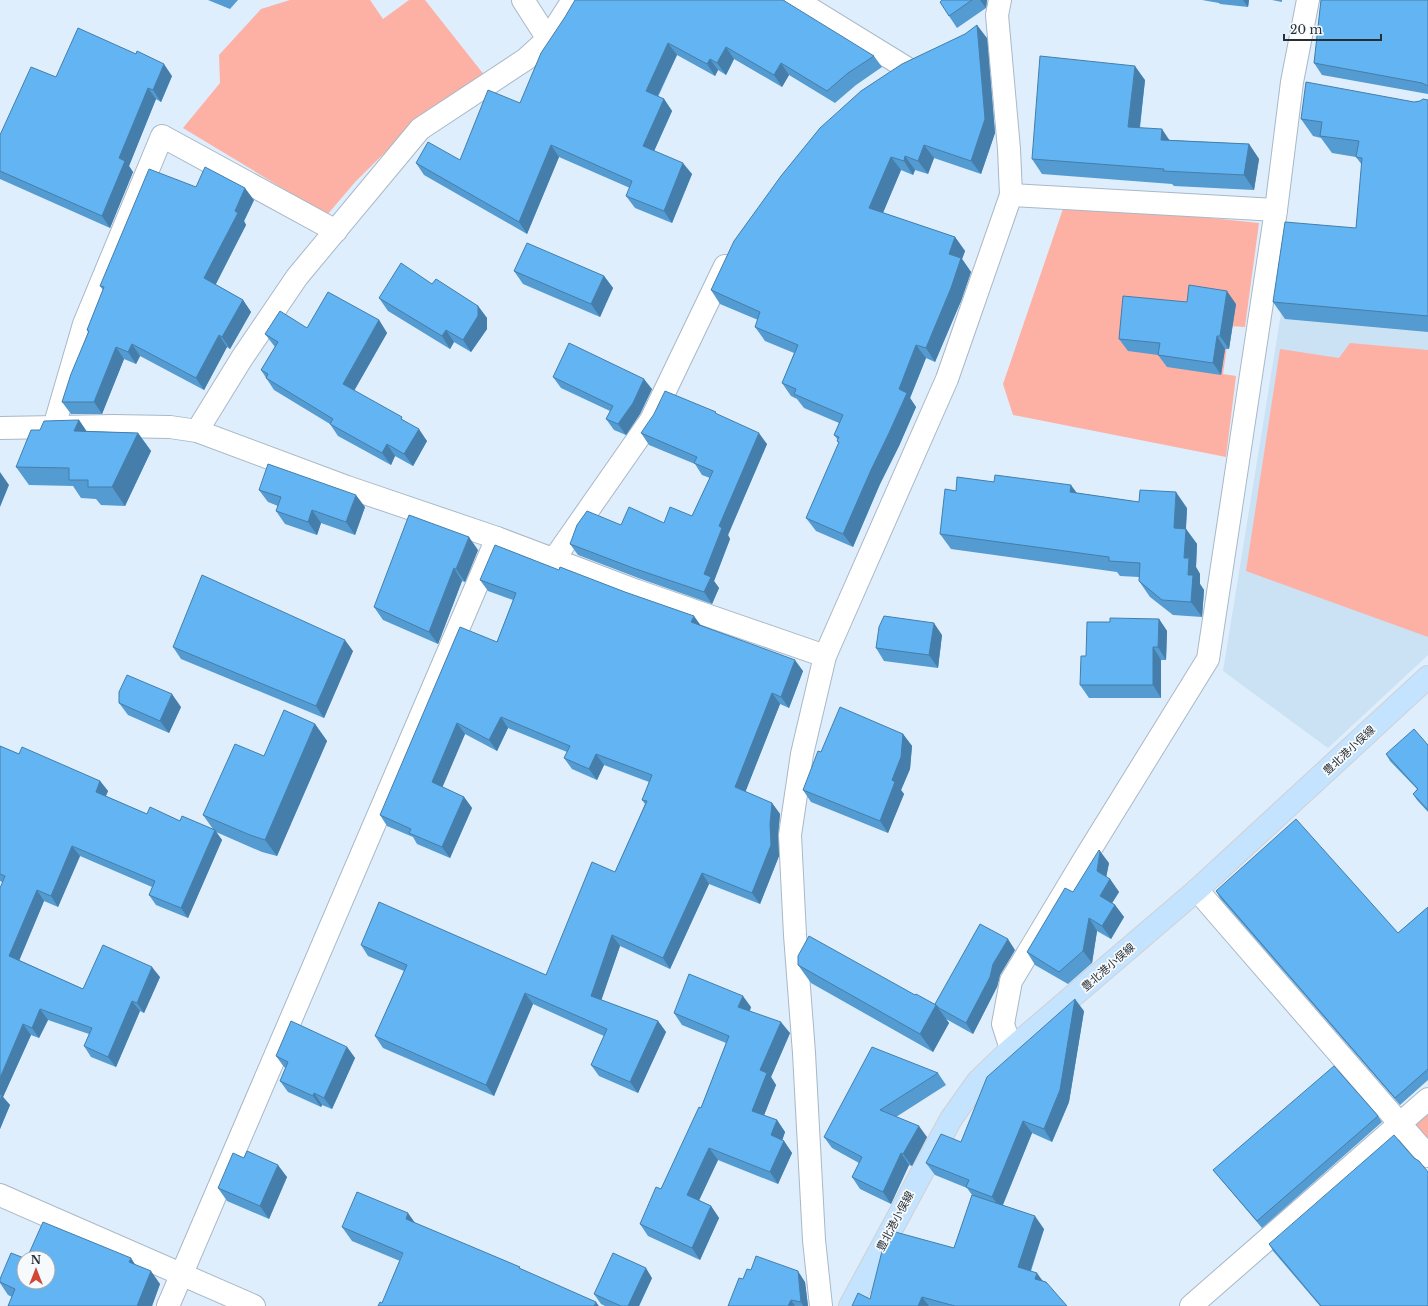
<svg xmlns="http://www.w3.org/2000/svg" width="1428" height="1306" font-family="'Libre Baskerville','Noto Sans JP',serif">
  <rect width="100%" height="100%" fill="#deeefd"/>
  <path fill="#cbe1f4" d="M1428,215V655L1328,748L1223,671L1294,233L1425,232Z"/>
  <g fill="#fdb1a4">
    <path d="M290,0H370L383,19L409,0H425L485,76L429,109L356,181L327,215L183,128L220,83L219,55L261,9Z"/>
    <path d="M1065,203L1259,223L1245,327L1230,326L1223,374L1236,376L1226,457L1013,415L1003,384Z"/>
    <path d="M1350,343L1428,350V637L1246,571L1280,349L1339,358Z"/>
    <path d="M1428,1113V1143L1413,1126Z"/>
  </g>
  <g fill="none" stroke-linecap="round" stroke-linejoin="round">
    <g stroke="#a9b8c6" stroke-width="24">
      <g id="minor">
        <path d="M523,0L548,39"/>
        <path d="M796,0L905,67"/>
        <path d="M1011,195L1276,210"/>
        <path d="M54,427L84,324L162,136L336,231"/>
        <path d="M0,428L113,426L170,427L197,431L347,487L497,538L637,591L825,656"/>
        <path d="M197,431L242,358L297,277L420,129L526,59L548,39L573,0"/>
        <path d="M554,559L651,420L725,266"/>
        <path d="M1197,890L1428,1156"/>
        <path d="M1011,1049L1003,1024L1011,981L1085,858L1208,659L1276,210L1292,82L1308,0"/>
        <path d="M0,1195L254,1306"/>
        <path d="M168,1306L497,538"/>
        <path d="M821,1306L814,1240L804,1053L795,935L790,835L802,754L825,656L947,379L1011,195L1009,149L997,15L1000,0"/>
        <path d="M1191,1306L1428,1099"/>
      </g>
    </g>
    <g stroke="#d0d1d2" stroke-width="24">
      <path id="major" d="M850,1306L951,1119L978,1081L1011,1049L1197,890L1428,677"/>
    </g>
    <use href="#minor" stroke="#fff" stroke-width="22"/>
    <use href="#major" stroke="#c3e3fe" stroke-width="22"/>
  </g>
  <g fill="#549bd1">
    <path d="M208,0H238L230,9Z"/>
    <path d="M942,0H987L986,8L957,28L949,16Z"/>
    <path d="M1202,0H1249L1248,7L1220,4L1219,3Z"/>
    <path d="M1272,0H1282V2Z"/>
    <path d="M1320,0H1428V94L1322,75L1314,63L1321,0Z"/>
    <path d="M565,17L874,56L882,67L856,85L835,103L789,75L782,87L734,59L726,75L718,70L715,76L677,55L658,97L664,99L672,111L654,151L692,174L672,223L635,208L626,196L630,188L559,157L527,234L424,175L416,163L460,160L520,103Z"/>
    <path d="M987,38L995,133L981,174L934,158L928,174L915,170L913,175L901,170L883,213L955,237L965,251L962,259L971,272L961,301L935,362L926,358L910,398L916,407L899,446L880,484L853,547L816,531L806,518L839,443L837,441L838,440L834,435L839,423L804,408L797,399L791,396L782,383L794,353L765,341L755,327L758,320L720,304L711,290Z"/>
    <path d="M172,76L161,102L156,99L129,166L133,172L110,228L0,179V135L56,77Z"/>
    <path d="M1145,80L1140,128L1170,140L1249,144L1259,159L1254,190L1174,186L1172,184L1042,174L1032,159Z"/>
    <path d="M1428,100V332L1285,319L1273,302L1356,228L1362,165L1356,157L1332,153L1321,138L1313,136L1301,119Z"/>
    <path d="M196,187L254,200L244,221L246,225L215,284L243,300L251,312L230,349L227,347L204,390L140,356L136,364L124,359L102,414H71L62,402L88,332L87,330L103,290L100,286Z"/>
    <path d="M514,271L604,276L613,288L600,317L523,284Z"/>
    <path d="M432,284L478,306L487,318V329L471,352L454,342L450,349L388,311L379,298Z"/>
    <path d="M1187,302L1236,304L1229,349H1225L1221,375L1167,367L1158,355L1128,351L1119,339Z"/>
    <path d="M379,320L387,333L354,391L405,421L427,441L413,466L395,456L391,465L338,436L330,424L274,390L261,370L275,347L265,334L307,328Z"/>
    <path d="M553,377L652,389L640,414L626,435L614,430L606,419L610,411L561,388Z"/>
    <path d="M718,415L767,444L728,535L730,539L714,581L719,588L712,604L641,579L578,555L570,544L621,525L664,523L692,516L710,478L702,475L695,464L649,445L641,433Z"/>
    <path d="M79,420L86,431L138,433L151,451L125,506L101,505L96,499L81,498L73,486L29,485L16,467L40,430Z"/>
    <path d="M259,490L365,507L355,535L321,523L317,535L285,524L276,511L278,506L268,502Z"/>
    <path d="M956,491L1077,493L1139,502L1187,508L1186,529L1197,544L1196,567L1200,574V584L1204,590L1202,617L1173,615L1150,597L1139,581V577L1120,576L1117,572L951,549L940,534Z"/>
    <path d="M478,550L465,582L462,581L438,644L383,620L374,607Z"/>
    <path d="M480,580L701,625L803,671L789,708L780,704L745,792L772,803L780,814L778,835L779,856L760,904L709,884L670,969L620,946L601,1000L658,1021L666,1032L638,1093L599,1076L591,1065L604,1036L533,1004L494,1096L383,1048L375,1036L404,971L368,956L361,945L546,975L615,872L645,804L642,800L649,782L604,765L597,780L572,769L564,758L567,752L508,728L497,751L465,734L442,787L464,797L472,808L450,858L417,844L413,837L387,826L380,815L497,642L513,600L488,591Z"/>
    <path d="M1159,619L1167,631L1166,660H1161V698H1089L1080,685L1086,656L1110,622Z"/>
    <path d="M942,635L938,668L884,661L876,648Z"/>
    <path d="M173,647L353,651L324,718L181,659Z"/>
    <path d="M119,703L181,707L169,733L128,715Z"/>
    <path d="M315,724L327,741L277,856L262,852L216,832L222,840L188,918L156,905L149,895L152,887L80,856L58,907L44,901L19,960L83,989L160,977L144,1013L140,1011L116,1067L91,1057L84,1046L89,1034L48,1020L39,1038L31,1035L3,1097L10,1105L0,1129L2,882L0,881V746L19,754L100,781L108,791L106,796L147,814L180,821L213,829L203,815L264,756Z"/>
    <path d="M903,734L912,746L910,769L901,790L904,794L888,833L811,802L803,790L821,752Z"/>
    <path d="M1428,745V812L1417,800L1413,794L1417,789L1390,761L1386,754Z"/>
    <path d="M1109,863L1106,877L1110,879L1119,892L1112,903L1115,905L1124,917L1111,939L1097,931L1092,963L1068,984L1035,965L1027,952L1073,892Z"/>
    <path d="M1216,891L1398,933L1428,907V1080L1400,1105L1220,898Z"/>
    <path d="M1015,950L1000,975L997,987L973,1034L946,1019L949,1023L933,1052L811,983L798,965L935,1004Z"/>
    <path d="M751,1007L750,1011L790,1033L771,1077L776,1085L764,1115L777,1120L785,1132L782,1140L784,1141L792,1153L778,1184L718,1160L699,1200L711,1206L719,1218L700,1260L648,1236L640,1224L661,1189L701,1108L726,1043L682,1025L674,1013Z"/>
    <path d="M1084,1011L1069,1102L1052,1142L1032,1133L1003,1205L1044,1229L1031,1271L1043,1281L1067,1306H852L870,1299L954,1248L972,1195L967,1188L935,1175L926,1163L961,1142Z"/>
    <path d="M347,1047L355,1058L332,1109L322,1105L321,1107L288,1092L280,1081L286,1068L284,1067L276,1056Z"/>
    <path d="M938,1073L946,1085L896,1117L927,1137L912,1166L909,1165L891,1204L860,1189L852,1177L859,1163L832,1148L824,1137Z"/>
    <path d="M1378,1116L1382,1122L1262,1228L1218,1176L1213,1170Z"/>
    <path d="M244,1158L287,1177L269,1219L227,1201L218,1188Z"/>
    <path d="M1414,1158L1428,1306H1320L1273,1251L1269,1244Z"/>
    <path d="M415,1223L382,1303L400,1261L352,1241L342,1227Z"/>
    <path d="M136,1265L160,1284L152,1306H8L12,1297L8,1295L0,1283V1279L24,1282Z"/>
    <path d="M751,1270L805,1282L808,1306H728L743,1279Z"/>
    <path d="M652,1278L639,1306H605L601,1304L594,1294Z"/>
  </g>
  <g fill="#457eaa">
    <path d="M980,0H987L986,8Z"/>
    <path d="M1243,0H1249L1248,7Z"/>
    <path d="M977,25L987,38L995,133L981,174L971,161Z"/>
    <path d="M668,43L677,55L654,103L646,91Z"/>
    <path d="M726,47L734,59L726,75L717,63Z"/>
    <path d="M710,59L718,70L715,76L707,64Z"/>
    <path d="M781,63L789,75L782,87L774,75Z"/>
    <path d="M164,64L172,76L161,102L153,90Z"/>
    <path d="M1135,66L1145,80L1138,141L1128,127Z"/>
    <path d="M148,88L156,99L129,166L133,172L110,228L102,216L119,158Z"/>
    <path d="M664,99L672,111L651,158L643,146Z"/>
    <path d="M1162,129L1172,144L1161,140Z"/>
    <path d="M1249,144L1259,159L1254,190L1244,175Z"/>
    <path d="M551,145L559,157L527,234L519,222Z"/>
    <path d="M924,145L934,158L928,174L918,161Z"/>
    <path d="M905,156L915,170L913,175L904,161Z"/>
    <path d="M891,157L901,170L879,222L869,208Z"/>
    <path d="M683,163L692,174L672,223L664,211Z"/>
    <path d="M245,188L254,200L244,221L246,225L213,290L204,278Z"/>
    <path d="M955,237L965,251L962,259L971,272L961,301L935,362L926,348L949,254Z"/>
    <path d="M604,276L613,288L600,317L591,304Z"/>
    <path d="M1227,291L1236,304L1229,349L1220,336Z"/>
    <path d="M243,300L251,312L230,349L222,337Z"/>
    <path d="M478,306L487,318V329L471,352L463,340Z"/>
    <path d="M379,320L387,333L351,396L343,384Z"/>
    <path d="M446,330L454,342L450,349L442,336Z"/>
    <path d="M219,335L227,347L204,390L196,378Z"/>
    <path d="M1217,336L1225,349L1221,375L1213,363Z"/>
    <path d="M132,344L140,356L136,364L128,352Z"/>
    <path d="M916,345L926,358L910,398L916,407L899,446L880,484L853,547L843,534Z"/>
    <path d="M116,347L124,359L102,414L94,402Z"/>
    <path d="M644,379L652,389L640,414L626,435L618,424Z"/>
    <path d="M79,420L92,439L74,431Z"/>
    <path d="M419,429L427,441L413,466L404,454Z"/>
    <path d="M138,433L151,451L125,506L112,487Z"/>
    <path d="M759,433L767,444L728,535L730,539L714,581L719,588L712,604L704,592V574L719,526Z"/>
    <path d="M387,444L395,456L391,465L382,453Z"/>
    <path d="M0,472L9,485L0,507Z"/>
    <path d="M1071,485L1082,500L1070,492Z"/>
    <path d="M1176,492L1187,508L1185,543L1174,528Z"/>
    <path d="M356,495L365,507L355,535L346,522Z"/>
    <path d="M312,510L321,523L317,535L308,522Z"/>
    <path d="M1186,529L1197,544L1196,567L1200,574V584L1204,590L1202,617L1191,602L1188,575L1184,558Z"/>
    <path d="M469,537L478,550L465,582L456,569Z"/>
    <path d="M454,568L462,581L438,644L429,632Z"/>
    <path d="M694,616L702,627L691,622Z"/>
    <path d="M1159,619L1167,631L1166,660L1158,647Z"/>
    <path d="M934,623L942,635L938,668L929,655Z"/>
    <path d="M345,640L353,651L324,718L316,706Z"/>
    <path d="M1153,647L1161,660V698L1153,685Z"/>
    <path d="M795,660L803,671L789,708L781,697Z"/>
    <path d="M772,693L780,704L743,798L735,787Z"/>
    <path d="M172,694L181,707L169,733L160,721Z"/>
    <path d="M501,717L508,728L497,751L489,740Z"/>
    <path d="M457,723L465,734L440,793L432,782Z"/>
    <path d="M315,724L327,741L277,856L265,840Z"/>
    <path d="M903,734L912,746L910,769L901,790L904,794L888,833L880,821L892,780Z"/>
    <path d="M596,754L604,765L597,780L589,769Z"/>
    <path d="M100,781L108,791L103,802L96,792Z"/>
    <path d="M464,797L472,808L450,858L442,847Z"/>
    <path d="M772,803L780,814L778,835L779,856L760,904L752,893L770,824Z"/>
    <path d="M215,830L222,840L188,918L181,908Z"/>
    <path d="M72,846L80,856L58,907L51,896Z"/>
    <path d="M1100,851L1109,863L1105,883L1097,871Z"/>
    <path d="M702,873L709,884L670,969L663,958Z"/>
    <path d="M1110,879L1119,892L1109,908L1100,896Z"/>
    <path d="M37,890L44,901L17,966L9,956Z"/>
    <path d="M1115,905L1124,917L1111,939L1102,926Z"/>
    <path d="M1089,918L1097,931L1092,963L1083,951Z"/>
    <path d="M612,935L620,946L599,1007L591,996Z"/>
    <path d="M1008,939L1015,950L1000,975L997,987L973,1034L966,1023L993,964Z"/>
    <path d="M152,967L160,977L144,1013L137,1003Z"/>
    <path d="M525,993L533,1004L494,1096L486,1085Z"/>
    <path d="M743,996L751,1007L746,1019L738,1007Z"/>
    <path d="M1075,999L1084,1011L1069,1102L1052,1142L1044,1129Z"/>
    <path d="M132,1001L140,1011L116,1067L108,1057Z"/>
    <path d="M936,1005L949,1023L933,1052L920,1034Z"/>
    <path d="M40,1009L48,1020L39,1038L32,1028Z"/>
    <path d="M658,1021L666,1032L638,1093L630,1082Z"/>
    <path d="M781,1022L790,1033L771,1077L776,1085L761,1123L752,1111L760,1070Z"/>
    <path d="M23,1024L31,1035L3,1097L10,1105L0,1129V1078Z"/>
    <path d="M347,1047L355,1058L332,1109L324,1098Z"/>
    <path d="M314,1093L322,1105L321,1107L313,1096Z"/>
    <path d="M777,1120L785,1132L780,1147L771,1135Z"/>
    <path d="M1023,1121L1032,1133L1001,1209L992,1197Z"/>
    <path d="M919,1126L927,1137L912,1166L903,1154Z"/>
    <path d="M784,1141L792,1153L778,1184L770,1172Z"/>
    <path d="M709,1148L718,1160L696,1207L687,1195Z"/>
    <path d="M901,1153L909,1165L891,1204L883,1192Z"/>
    <path d="M278,1165L287,1177L269,1219L260,1206Z"/>
    <path d="M711,1206L719,1218L700,1260L692,1248Z"/>
    <path d="M408,1213L418,1227L406,1219Z"/>
    <path d="M1035,1216L1044,1229L1027,1281L1018,1267Z"/>
    <path d="M131,1258L140,1272L129,1262Z"/>
    <path d="M646,1268L652,1278L639,1306H628Z"/>
    <path d="M151,1271L160,1284L152,1306H137Z"/>
    <path d="M798,1271L805,1282L808,1306H803L801,1302Z"/>
    <path d="M1037,1273L1047,1287L1035,1279Z"/>
    <path d="M922,1297L929,1306H918Z"/>
    <path d="M791,1300L795,1306H788Z"/>
    <path d="M596,1302L599,1306H594Z"/>
  </g>
  <g fill="#62b4f3" stroke="#457eaa">
    <path d="M575,0H783L874,56L848,73L827,91L781,63L774,75L726,47L717,63L710,59L707,64L668,43L646,91L664,99L643,146L683,163L664,211L626,196L632,181L551,145L519,222L416,163L428,142L460,160L488,90L520,103L541,53L565,17Z"/>
    <path d="M942,0H972L949,16L940,2Z"/>
    <path d="M1321,0H1428V86L1422,83L1314,63Z"/>
    <path d="M977,25L985,119L971,161L924,145L918,161L905,156L904,161L891,157L869,208L955,237L949,254L961,258L951,288L926,348L916,345L899,389L907,393L889,433L871,470L843,534L806,518L839,442L837,441L839,437L834,435L843,415L794,394L796,389L782,383L798,345L755,327L760,312L711,290L734,241L781,176L820,128L861,91L902,64L965,34Z"/>
    <path d="M78,28L136,54L137,51L164,64L153,90L148,88L119,158L125,161L102,216L0,171V135L31,67L56,77Z"/>
    <path d="M1040,56L1135,66L1128,127L1162,129L1161,140L1249,144L1244,175L1163,171L1164,169L1032,159Z"/>
    <path d="M1306,82L1414,102L1420,101L1423,99L1428,100V316L1273,302L1285,222L1356,228L1362,158L1356,157L1359,141L1320,136L1322,122L1301,119Z"/>
    <path d="M205,167L245,188L235,211L238,213L204,278L243,300L222,337L219,335L196,378L132,344L128,352L116,347L94,402H62L71,374L89,331L87,330L104,287L100,286L149,169L196,187Z"/>
    <path d="M527,243L604,276L591,304L514,271Z"/>
    <path d="M401,263L432,284L436,279L478,306V316L463,340L446,330L442,336L379,298Z"/>
    <path d="M1189,285L1227,291L1220,336H1217L1213,363L1158,355L1160,343L1119,339L1123,296L1187,302Z"/>
    <path d="M328,292L379,320L343,384L402,417L401,419L419,429L404,454L387,444L382,453L330,424L333,419L266,378L268,374L261,370L278,342L265,334L280,311L307,328Z"/>
    <path d="M569,343L644,379L633,403L618,424L606,419L613,406L553,377Z"/>
    <path d="M665,391L716,412L715,413L759,433L719,526L722,528L704,574L711,577L704,592L633,568L570,544L577,525L587,511L621,525L629,507L664,523L670,507L692,516L713,471L694,463L697,457L641,433L654,414Z"/>
    <path d="M79,420L74,431L138,433L112,487H88V480H69V468L16,467L31,430H40L44,421Z"/>
    <path d="M268,464L356,495L346,522L312,510L308,522L276,511L281,497L259,490Z"/>
    <path d="M995,475L1071,485L1070,492L1139,502L1140,490L1176,492L1174,528L1186,529L1184,558H1189L1188,575H1193L1191,602L1162,600L1139,581L1140,563L1109,561V557L940,534L945,489L956,491L957,477L994,482Z"/>
    <path d="M409,515L469,537L456,569L454,568L429,632L374,607Z"/>
    <path d="M495,545L559,570L560,567L625,592L694,616L691,622L795,660L781,697L772,693L735,787L772,803L770,824L771,845L752,893L702,873L663,958L612,935L591,996L658,1021L630,1082L591,1065L607,1029L525,993L486,1085L375,1036L407,965L361,945L379,902L546,975L592,862L615,872L647,801L642,800L652,775L596,754L589,769L564,758L570,746L501,717L489,740L457,723L432,782L464,797L442,847L409,833L411,829L380,815L460,627L497,642L516,593L480,580Z"/>
    <path d="M202,575L345,640L316,706L173,647Z"/>
    <path d="M884,616L934,623L929,655L876,648L879,627Z"/>
    <path d="M1110,618L1159,619L1158,647H1153V685H1080L1081,656H1086L1087,622H1110Z"/>
    <path d="M127,675L172,694L160,721L119,703V692Z"/>
    <path d="M840,707L903,734L901,757L892,780L895,782L880,821L803,790L818,751L821,752Z"/>
    <path d="M284,710L315,724L265,840L250,835L203,815L235,744L264,756Z"/>
    <path d="M1414,729L1428,745V810L1413,794L1418,789L1386,754Z"/>
    <path d="M0,746L19,754L22,747L100,781L96,792L147,814L150,807L180,821L182,816L215,830L181,908L149,895L155,881L72,846L51,896L37,890L9,956L83,989L103,945L152,967L137,1003L132,1001L108,1057L84,1046L92,1028L40,1009L32,1028L23,1024L0,1078V888L5,876L0,874Z"/>
    <path d="M1296,819L1398,933L1428,907V1069L1395,1098L1216,891Z"/>
    <path d="M1099,850L1100,851L1097,871L1110,879L1100,896L1115,905L1102,926L1089,918L1083,951L1059,972L1027,952L1065,888L1073,892Z"/>
    <path d="M980,924L1008,939L993,964L990,977L966,1023L939,1008L935,1004Z"/>
    <path d="M809,936L915,995L916,994L936,1005L920,1034L798,965V956Z"/>
    <path d="M689,974L743,996L738,1007L781,1022L760,1070L767,1073L752,1111L777,1120L771,1135L784,1141L770,1172L709,1148L687,1195L711,1206L692,1248L640,1224L656,1187L661,1189L699,1107L701,1108L729,1036L674,1013Z"/>
    <path d="M1075,999L1060,1090L1044,1129L1023,1121L992,1197L966,1187L969,1180L926,1163L941,1134L961,1142L987,1077Z"/>
    <path d="M291,1021L347,1047L324,1098L314,1093L313,1096L280,1081L288,1062L276,1056Z"/>
    <path d="M872,1047L938,1073L880,1110L919,1126L903,1154L901,1153L883,1192L852,1177L862,1157L824,1137Z"/>
    <path d="M1334,1066L1378,1116L1257,1221L1213,1170Z"/>
    <path d="M0,1094L2,1095L0,1101Z"/>
    <path d="M1394,1135L1414,1158L1419,1161L1428,1172V1306H1321L1269,1244Z"/>
    <path d="M247,1151L278,1165L260,1206L218,1188L233,1153L244,1158Z"/>
    <path d="M357,1192L408,1213L406,1219L520,1267L519,1268L596,1302L594,1306H378L380,1302L382,1303L403,1253L342,1227Z"/>
    <path d="M972,1195L1035,1216L1018,1267L1037,1273L1035,1279L1046,1282L1067,1306H955L922,1297L918,1306H852L858,1293L870,1299L886,1235L888,1230L954,1248Z"/>
    <path d="M43,1222L131,1258L129,1262L151,1271L137,1306H8L15,1289L0,1282V1279L11,1253L24,1258V1282H48V1258H27Z"/>
    <path d="M613,1253L646,1268L628,1306H621L594,1294Z"/>
    <path d="M756,1256L798,1271L801,1302L791,1300L788,1306H728L739,1278L743,1279L747,1269L751,1270Z"/>
  </g>
  <g text-anchor="middle" stroke-width="3.5" stroke-linejoin="round" paint-order="stroke">
    <g font-size="11" fill="#282f34" stroke="#f6fafd">
      <text transform="translate(1349 750) rotate(-43)" y="4">豊北港小俣線</text>
      <text transform="translate(1108 967) rotate(-41)" y="4">豊北港小俣線</text>
      <text transform="translate(895 1221) rotate(-62)" y="4">豊北港小俣線</text>
    </g>
  </g>
  <g transform="translate(36 1270)"><circle r="19" fill="#f6fafd" stroke="#a4a9ad"/>
  <path d="M0-3L7 15L0 10L-7 15Z" fill="#d34636"/>
  <text y="-6" font-size="11" font-weight="bold" text-anchor="middle" fill="#282f34">N</text>
  </g>
  <path d="M1284 34v6h97v-6" fill="none" stroke="#282f34" stroke-width="2"/>
  <text x="1290" y="34" font-size="12" fill="#282f34" stroke="#f6fafd" stroke-width="3" paint-order="stroke">20 m</text>
</svg>
